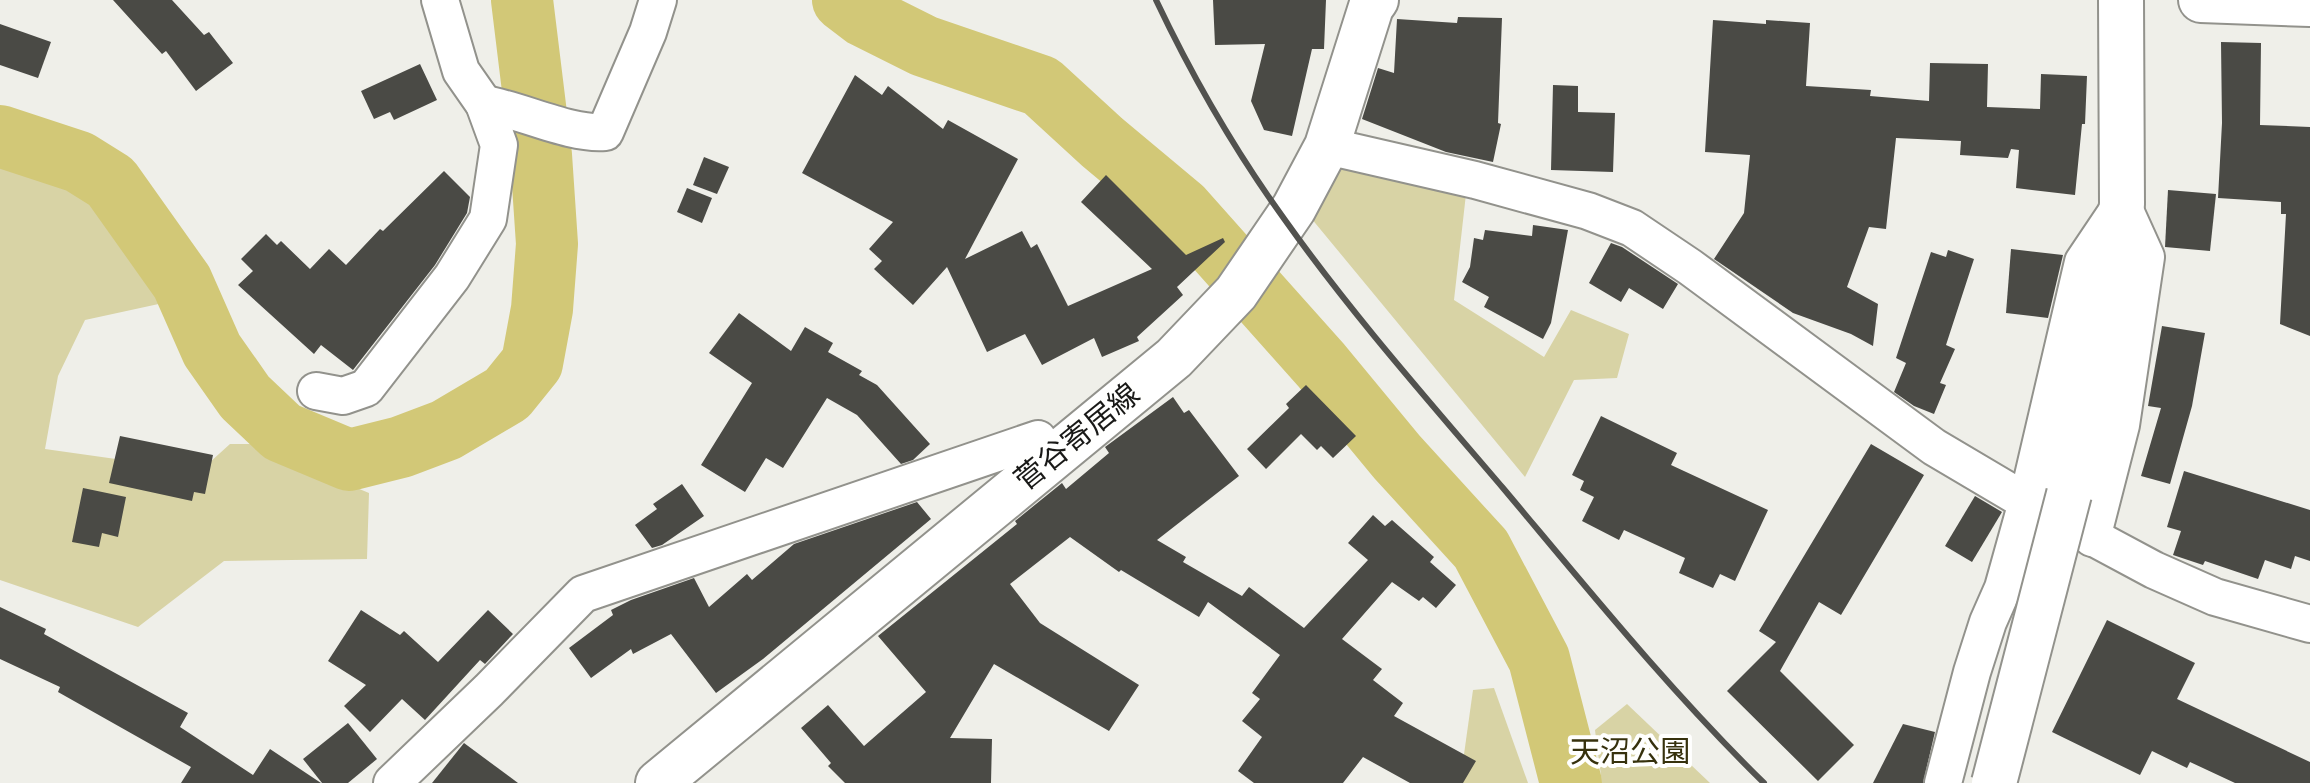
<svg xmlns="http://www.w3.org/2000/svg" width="2310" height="783" font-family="Signika,'Noto Sans JP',sans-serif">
  <rect width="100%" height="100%" fill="#efefe9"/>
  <g fill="#d8d3a5">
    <path d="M0,152C22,156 54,160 73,170C125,194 150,253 177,300L85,320L58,376L45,449L123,460L188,482L230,444H251L369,493L367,559L224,561L138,627L0,580Z"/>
    <path d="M1338,164L1466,194L1454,300L1544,357L1571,310L1629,334L1617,378L1574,380L1525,477L1311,218Z"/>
    <path d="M1494,688L1528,783H1460L1473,690Z"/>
    <path d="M1627,704L1710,783H1602L1595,730Z"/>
  </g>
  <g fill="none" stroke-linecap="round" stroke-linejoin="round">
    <g stroke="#d2c877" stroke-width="62">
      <path d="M843,0L864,16L924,46L1041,86L1102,142L1181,208L1321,365L1397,457L1481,549L1539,659L1571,783"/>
      <path d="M0,136L79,162L111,182L182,282L212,350L245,397L282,432L349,460L401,447L446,430L507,394L532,363L542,309L547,244L541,155L522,0"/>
    </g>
  </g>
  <g fill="#4a4a45">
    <path d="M113,0H172L204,35L209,32L233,63L196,91L166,51L162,54Z"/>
    <path d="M1213,0H1326L1324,49H1312L1292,136L1264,130L1251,101L1265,44L1215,45Z"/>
    <path d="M1458,17L1502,18L1498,123L1501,124L1493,162L1446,152L1362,119L1378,68L1394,73L1397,19L1457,23Z"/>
    <path d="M1713,20L1766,24V20L1810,23L1806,86L1871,90L1870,96L1929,101L1930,63L1988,64L1987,107L2040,109L2041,74L2087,76L2085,124H2082L2075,195L2016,188L2019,150L2011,149L2008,158L1960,155L1961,141L1896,138L1886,229L1869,227L1847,287L1878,304L1873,346L1851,334L1793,313L1714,259L1744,213L1750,155L1705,152Z"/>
    <path d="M0,24L51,42L38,78L0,65Z"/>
    <path d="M2221,42L2261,43L2260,125L2310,127V336L2280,324L2286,214H2281V202L2218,198L2222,123Z"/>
    <path d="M420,64L437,100L394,120L390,112L374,119L361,91Z"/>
    <path d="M855,75L882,95L888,86L943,129L948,120L1018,159L965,259L1022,231L1031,248L1037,244L1068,306L1152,269L1081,202L1106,175L1186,255L1223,238L1225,242L1177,287L1183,295L1137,337L1139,341L1102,357L1094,338L1042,365L1025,334L987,352L947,267L913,305L874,269L882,261L869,249L893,222L802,173Z"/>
    <path d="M1553,85L1578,86V112L1615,113L1613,172L1551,170Z"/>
    <path d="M704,157L729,167L717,194L693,185Z"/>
    <path d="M444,171L470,197L467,213L435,265L353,370L321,345L314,354L238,285L253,271L241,259L266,234L277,245L281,241L310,269L329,249L346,265L380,229L383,231Z"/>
    <path d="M687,188L712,198L702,223L677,212Z"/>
    <path d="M2168,190L2216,194L2210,251L2165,247Z"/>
    <path d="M1533,225L1568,230L1551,323L1543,339L1484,307L1489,297L1462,282L1470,267L1474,238L1483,240L1485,230L1532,236Z"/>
    <path d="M1611,243L1622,247L1678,284L1663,309L1629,288L1621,302L1589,283Z"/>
    <path d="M2011,249L2063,255L2048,318L2006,313Z"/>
    <path d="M1948,250L1974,259L1946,345L1955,349L1940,383L1946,385L1934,414L1914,406L1894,392L1906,363L1896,358L1931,252L1946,257Z"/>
    <path d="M739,313L791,351L805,327L833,343L828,352L862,371L859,375L877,385L930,444L913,460L901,464L857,415L827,398L783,468L766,458L745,492L701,465L752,383L709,353Z"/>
    <path d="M2162,326L2205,333L2192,406L2170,484L2141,476L2161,408L2148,406Z"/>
    <path d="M1306,385L1356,436L1333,458L1321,446L1317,450L1301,434L1266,469L1247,449L1289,408L1286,404Z"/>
    <path d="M1173,397L1184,413L1189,410L1239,476L1157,540L1186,557L1183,562L1242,596L1249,587L1304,628L1368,560L1348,543L1373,515L1385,526L1392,520L1434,557L1430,562L1456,585L1436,608L1423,597L1419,601L1392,582L1342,639L1382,669L1373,680L1403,703L1394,716L1476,761L1463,783H1410L1363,757L1343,783H1254L1238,771L1262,737L1242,721L1260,699L1252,693L1280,655L1208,602L1199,617L1121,570L1119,572L1070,537L1010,584L1040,623L1139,685L1109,731L994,664L950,738L992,739L991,783H845L828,766L831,763L801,728L828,705L864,746L926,692L878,636L1017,524L1015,521L1062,483L1066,489L1109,453L1105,447Z"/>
    <path d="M1601,416L1677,453L1671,465L1768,510L1735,581L1720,574L1713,588L1679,573L1685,558L1624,530L1619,540L1582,521L1594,497L1580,490L1584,481L1572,475Z"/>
    <path d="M120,436L213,455L205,494L194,492L192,501L109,483Z"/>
    <path d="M1871,444L1924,475L1841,615L1819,602L1780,671L1854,745L1818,781L1727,691L1776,642L1759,631Z"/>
    <path d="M2184,471L2310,510V561L2295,556L2291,569L2265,560L2258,579L2205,561L2203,565L2173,555L2181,531L2167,527Z"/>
    <path d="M682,484L704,516L662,545L652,548L635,525L657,509L653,504Z"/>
    <path d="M83,488L126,497L118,537L102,533L99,547L72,542Z"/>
    <path d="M1975,496L2002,512L1972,562L1945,546Z"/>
    <path d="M917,502L931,519L763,659L716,693L671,634L633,654L631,649L591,678L569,648L613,615L611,610L631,600L694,578L709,607L747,574L752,580L794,544Z"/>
    <path d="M0,607L46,629L44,634L188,713L180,727L253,775L270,749L321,783H181L191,767L58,692L60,687L0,659Z"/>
    <path d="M361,610L400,635L404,631L438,662L488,610L513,634L485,664L480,660L425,720L402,699L370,732L344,706L366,685L328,661Z"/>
    <path d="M2107,620L2195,663L2177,699L2310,762V783H2235L2190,762L2187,768L2152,751L2140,775L2052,732Z"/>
    <path d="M348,723L377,759L348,783H322L303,759Z"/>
    <path d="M1903,724L1935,732L1923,783H1873Z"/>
    <path d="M464,743L518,783H432Z"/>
  </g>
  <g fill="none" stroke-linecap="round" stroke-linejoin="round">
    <g stroke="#92928c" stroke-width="40">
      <g id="street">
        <path d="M484,104C521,110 570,135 605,132L648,32L658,0"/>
        <path d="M1327,146L1475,180L1588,211L1632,228L1690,267L1934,447L2027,502L2154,570L2215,597L2310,624"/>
        <path d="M316,391L343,396L366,388L452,277L488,219L499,145L484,104L461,71L440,0"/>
        <path d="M2092,538L2121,425L2146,257L2122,204"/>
        <path d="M392,783L489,690L583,594L1038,439L1049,460"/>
        <path d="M1943,783L1972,672L1988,622L2003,588L2027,502L2083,262L2122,204"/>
      </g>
    </g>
    <g stroke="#92928c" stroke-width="48">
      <g id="secondary">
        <path d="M2201,0L2310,4"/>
        <path d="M2069,494L2111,296L2122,204L2121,0"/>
        <path d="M658,783L1174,358L1236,293L1294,208L1327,146L1371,7L1376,0"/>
      </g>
    </g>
    <use href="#street" stroke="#fff" stroke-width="36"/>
    <use href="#secondary" stroke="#fff" stroke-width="44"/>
    <path stroke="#52524f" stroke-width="6" d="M1156,0C1192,76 1235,151 1285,220C1351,313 1428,400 1503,488C1587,588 1670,691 1764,783"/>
    <g stroke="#92928c" stroke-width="48" stroke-linecap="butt">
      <path id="secondary-bridge" d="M1994,783L2069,494"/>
    </g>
    <use href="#secondary-bridge" stroke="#fff" stroke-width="44"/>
  </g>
  <g text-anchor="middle" stroke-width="8" stroke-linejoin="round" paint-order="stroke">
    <g font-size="30" fill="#191917" stroke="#fffffe">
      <text transform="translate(1077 437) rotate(-39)" y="10">菅谷寄居線</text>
    </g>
    <g font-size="30" fill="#36310d" stroke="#fffffe">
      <text x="1630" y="762">天沼公園</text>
    </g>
  </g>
</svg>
